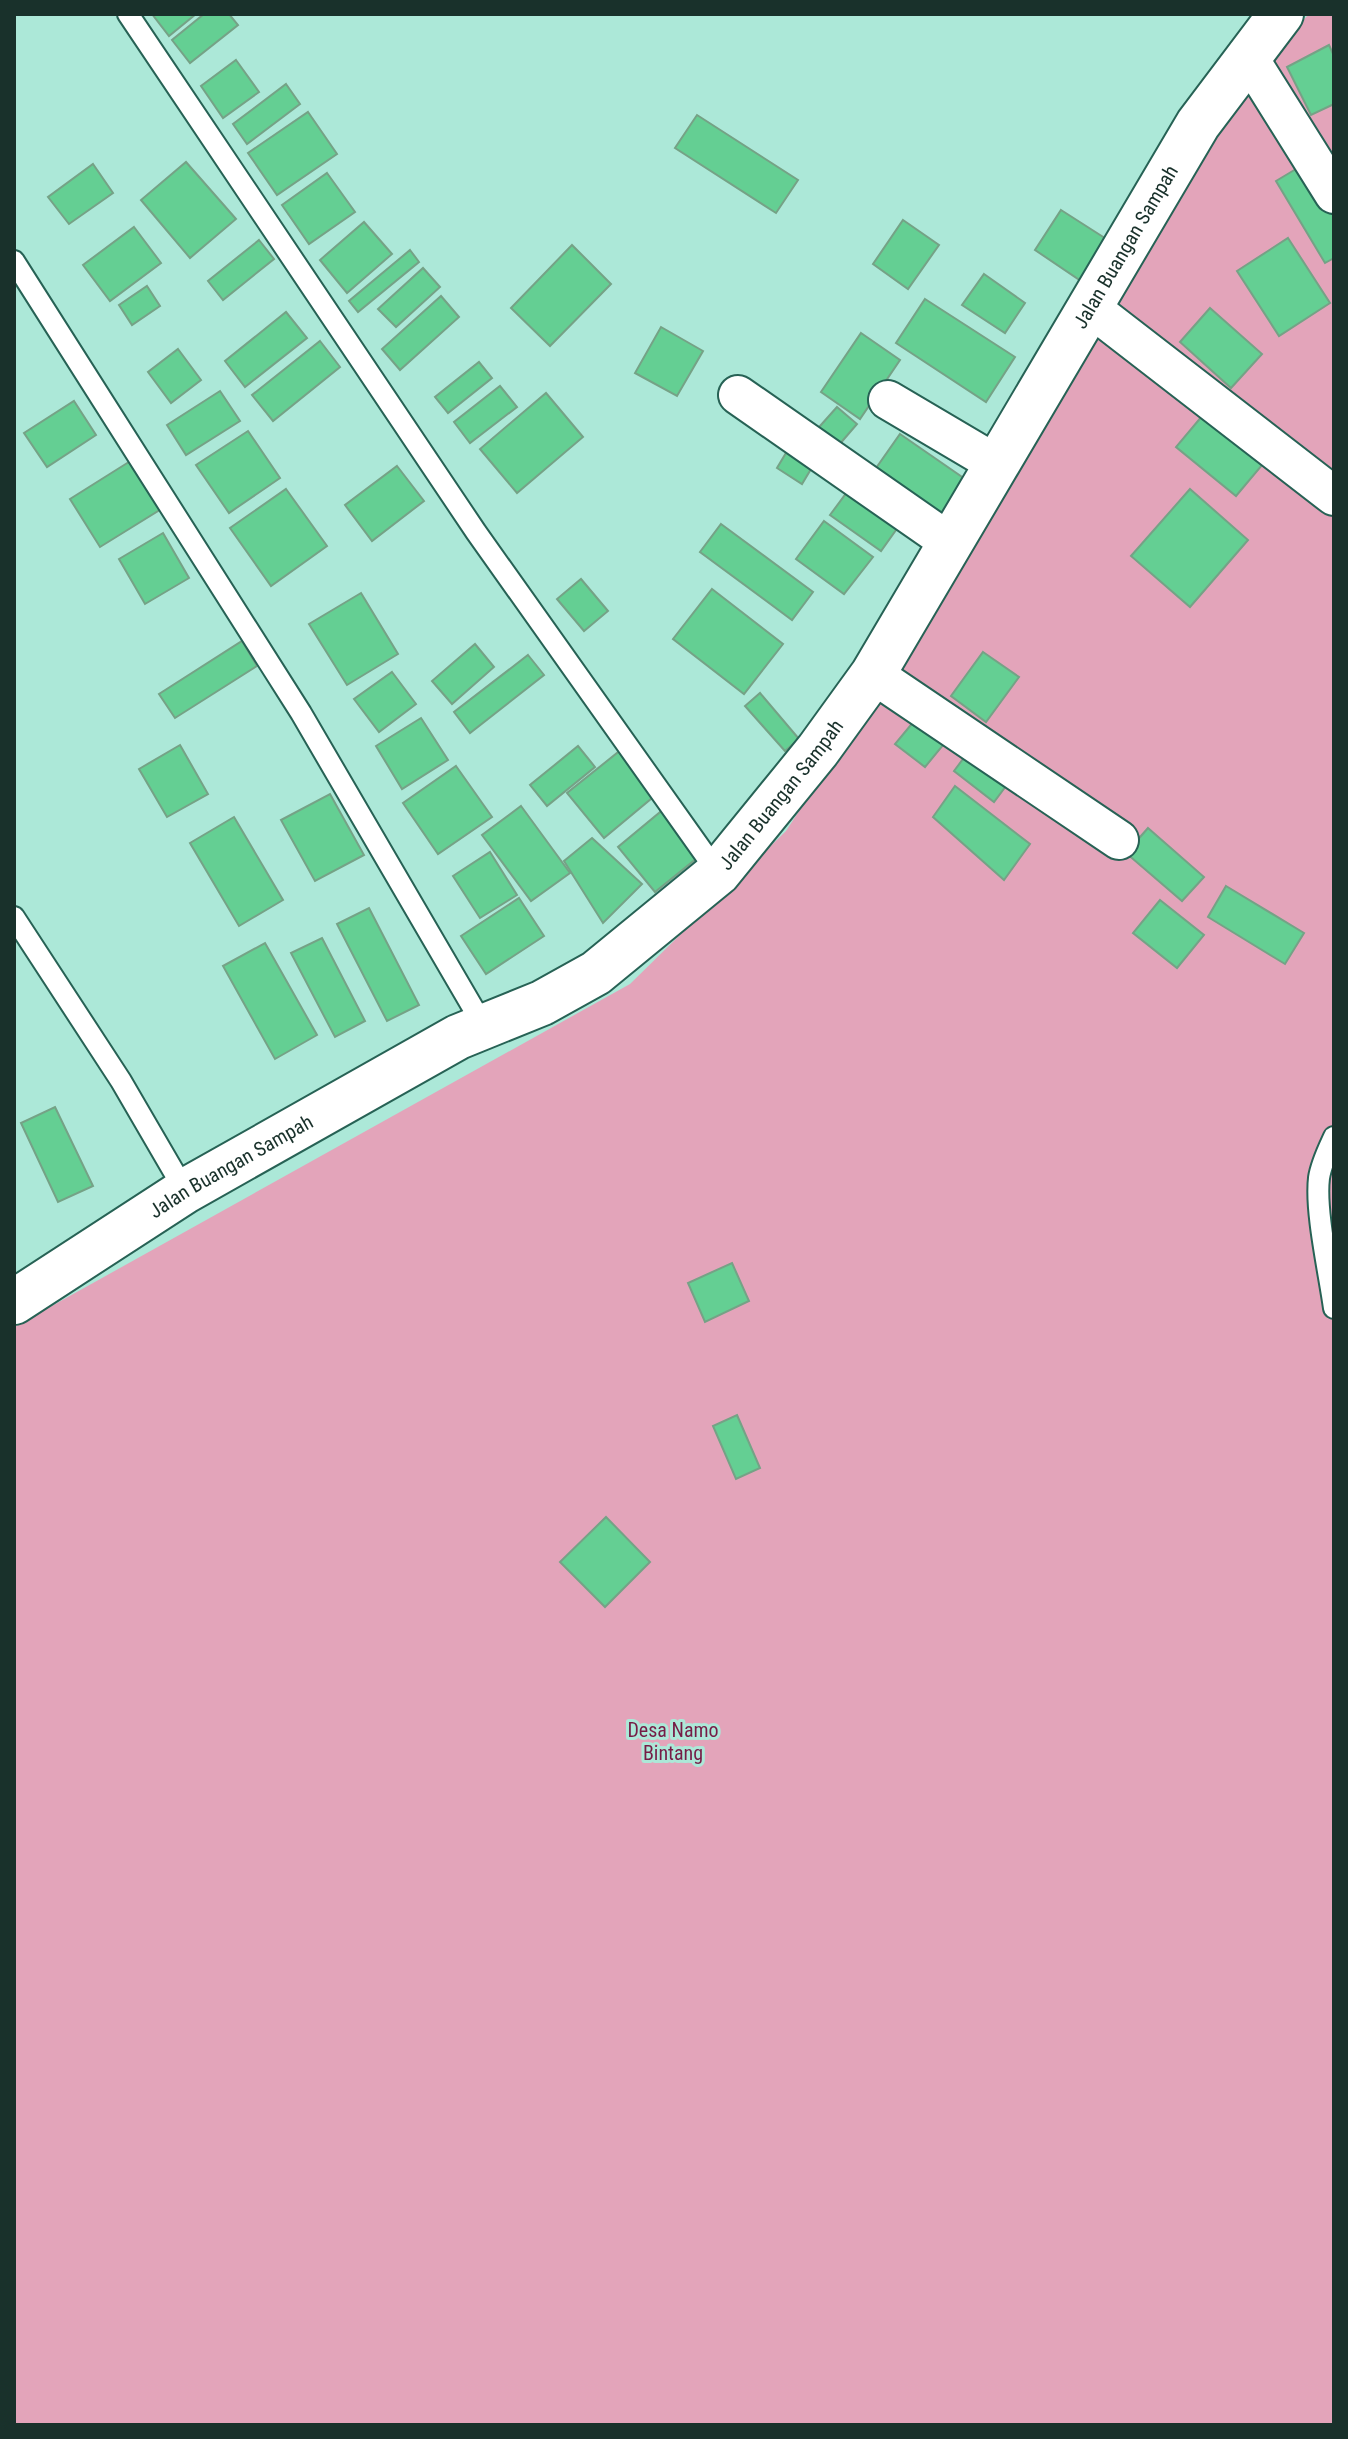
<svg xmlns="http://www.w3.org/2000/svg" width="1348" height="2439" font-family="'Roboto Condensed',sans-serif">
  <rect width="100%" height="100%" fill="#ace8d8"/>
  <path fill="#e3a4ba" d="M1309,14H1334V2425H14V1327L630,984L786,831L923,621L1181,187L1297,27Z"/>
  <g fill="#64cf93" stroke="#75a286" stroke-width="2">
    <path d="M152,14H196L169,36Z"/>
    <path d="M204,14H229L238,25L190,63L172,40Z"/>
    <path d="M1329,45L1334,56V104L1311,115L1287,67Z"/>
    <path d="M236,60L259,92L223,118L201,86Z"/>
    <path d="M286,84L300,104L247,144L233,124Z"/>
    <path d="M308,112L337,154L277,195L248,153Z"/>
    <path d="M697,115L798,180L776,213L675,148Z"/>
    <path d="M186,162L236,219L190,258L141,200Z"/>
    <path d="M1306,163L1334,210V258L1325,263L1276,181Z"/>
    <path d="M93,164L113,193L69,224L48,197Z"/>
    <path d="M327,173L355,212L309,244L282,205Z"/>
    <path d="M1061,210L1111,242L1084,283L1035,250Z"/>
    <path d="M903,220L939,245L908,289L873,264Z"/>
    <path d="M364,222L392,254L347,293L320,260Z"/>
    <path d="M134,227L161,263L110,301L83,265Z"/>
    <path d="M1288,238L1330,303L1279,336L1237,271Z"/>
    <path d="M259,240L274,259L223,300L208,281Z"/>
    <path d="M572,245L611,284L550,346L511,308Z"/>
    <path d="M410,250L419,262L358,312L349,301Z"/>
    <path d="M423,268L440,287L396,327L378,309Z"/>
    <path d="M984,274L1025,303L1005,333L962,305Z"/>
    <path d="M147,286L160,306L132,325L119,305Z"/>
    <path d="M441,296L459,317L400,370L382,349Z"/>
    <path d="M925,299L1015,357L986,402L896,343Z"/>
    <path d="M1210,308L1262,354L1231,388L1180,342Z"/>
    <path d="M286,312L307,338L245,387L225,361Z"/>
    <path d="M661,327L703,351L677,396L635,373Z"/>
    <path d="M861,333L900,360L860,419L821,392Z"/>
    <path d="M320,341L340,367L273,421L252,395Z"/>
    <path d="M178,349L201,380L171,403L148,372Z"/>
    <path d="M479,362L492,378L448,413L435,397Z"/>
    <path d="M500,386L517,407L470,443L454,422Z"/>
    <path d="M220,391L240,421L186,455L167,425Z"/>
    <path d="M546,393L583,437L517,493L480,449Z"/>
    <path d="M74,401L96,435L47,467L24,433Z"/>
    <path d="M837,407L857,424L832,453L812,435Z"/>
    <path d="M1208,409L1268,458L1236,496L1176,447Z"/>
    <path d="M248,431L280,478L229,513L196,465Z"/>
    <path d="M900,434L965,479L939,516L874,471Z"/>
    <path d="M795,438L820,454L802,484L777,468Z"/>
    <path d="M132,460L163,508L100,547L70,499Z"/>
    <path d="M397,466L424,501L372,541L345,505Z"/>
    <path d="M856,480L906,516L881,551L830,515Z"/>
    <path d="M286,489L327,546L271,586L230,528Z"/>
    <path d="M1190,489L1248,540L1190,607L1131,556Z"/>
    <path d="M824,521L873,557L844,594L796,559Z"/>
    <path d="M721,524L813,592L792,620L700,552Z"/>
    <path d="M163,533L189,578L145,604L119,559Z"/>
    <path d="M581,579L608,611L584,631L557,599Z"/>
    <path d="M712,589L783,644L744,694L673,639Z"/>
    <path d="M361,593L398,654L347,685L309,624Z"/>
    <path d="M242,641L257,666L175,718L159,694Z"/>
    <path d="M475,644L494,667L452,704L432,681Z"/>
    <path d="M983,652L1019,677L986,722L951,696Z"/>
    <path d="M528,655L544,675L470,733L454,712Z"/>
    <path d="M392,672L416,704L379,732L354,699Z"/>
    <path d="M760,693L799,739L785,751L745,706Z"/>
    <path d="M421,718L448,760L402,789L376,746Z"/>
    <path d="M915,720L944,744L925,767L895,744Z"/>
    <path d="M180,745L208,794L167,817L139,769Z"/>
    <path d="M578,746L595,767L547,806L530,785Z"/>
    <path d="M622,749L658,793L604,838L567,793Z"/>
    <path d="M969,751L1009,782L994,802L954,771Z"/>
    <path d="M456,766L492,817L438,854L403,803Z"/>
    <path d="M955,786L1030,844L1004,880L933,817Z"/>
    <path d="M330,794L364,855L315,881L281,820Z"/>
    <path d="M521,806L570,873L531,901L482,835Z"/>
    <path d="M665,808L702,854L655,892L618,847Z"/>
    <path d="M234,817L283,900L239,926L190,843Z"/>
    <path d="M1148,828L1204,877L1182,901L1126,853Z"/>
    <path d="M592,838L642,884L603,923L564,861Z"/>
    <path d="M490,852L517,895L480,918L453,876Z"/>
    <path d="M1226,886L1304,933L1285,964L1208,917Z"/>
    <path d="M519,898L544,936L486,974L461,936Z"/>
    <path d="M1160,900L1204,935L1177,968L1133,933Z"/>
    <path d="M369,908L419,1005L387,1021L337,924Z"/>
    <path d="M322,938L365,1021L335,1037L291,953Z"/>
    <path d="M265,943L317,1035L275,1059L223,966Z"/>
    <path d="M55,1107L93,1186L58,1202L21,1123Z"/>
    <path d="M732,1263L749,1301L705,1322L688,1283Z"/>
    <path d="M737,1415L760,1468L736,1479L713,1426Z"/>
    <path d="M606,1517L650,1562L605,1607L560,1562Z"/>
  </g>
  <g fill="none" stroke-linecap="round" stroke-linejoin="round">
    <g stroke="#276255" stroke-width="24">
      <g id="service">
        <path d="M128,14L476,532L718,873"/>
        <path d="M14,261L301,713L483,1025"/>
        <path d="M14,917L121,1081L185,1191"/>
        <path d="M1334,1137C1328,1150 1321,1164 1319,1178C1315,1211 1329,1272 1334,1308"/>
      </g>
    </g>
    <g stroke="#276255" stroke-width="42">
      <g id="minor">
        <path d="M1247,55L1334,194"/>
        <path d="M1091,308L1334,496"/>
        <path d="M738,395L952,544"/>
        <path d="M888,400L998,465"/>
        <path d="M873,674L1119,840"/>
      </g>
    </g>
    <g stroke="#276255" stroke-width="48">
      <g id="tertiary">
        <path id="s1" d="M14,1302L185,1191L458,1037L542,1003L596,973L718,873L818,750L873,674L1198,124L1281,14"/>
      </g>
    </g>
    <use href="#service" stroke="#fff" stroke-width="20"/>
    <use href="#minor" stroke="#fff" stroke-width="38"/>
    <use href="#tertiary" stroke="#fff" stroke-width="44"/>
  </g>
  <g text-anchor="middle" stroke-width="6" stroke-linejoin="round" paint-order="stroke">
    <g font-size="20" fill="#19312b" stroke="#ace8d8">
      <text dy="7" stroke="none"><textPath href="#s1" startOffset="1576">Jalan Buangan Sampah</textPath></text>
      <text dy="7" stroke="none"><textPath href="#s1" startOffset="928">Jalan Buangan Sampah</textPath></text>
      <text dy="7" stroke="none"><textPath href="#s1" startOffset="256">Jalan Buangan Sampah</textPath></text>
    </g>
    <g font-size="20" fill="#761c46" stroke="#ace8d8">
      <text x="673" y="1737">Desa Namo<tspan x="673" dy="23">Bintang</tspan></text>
    </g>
  </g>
  <rect width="1348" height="2439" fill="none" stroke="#19312b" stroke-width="32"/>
</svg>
